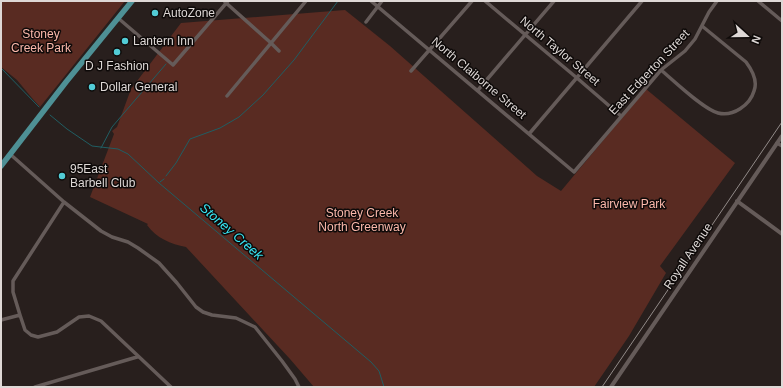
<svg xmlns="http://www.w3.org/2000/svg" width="783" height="388" font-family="Helvetica,sans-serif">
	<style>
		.green { fill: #592b22 }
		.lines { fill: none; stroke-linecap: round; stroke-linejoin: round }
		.stream { stroke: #205e63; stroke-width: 1 }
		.minor { stroke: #655b59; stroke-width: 3.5 }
		.tertiary { stroke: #655b59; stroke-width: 4 }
		.primary { stroke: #4e9095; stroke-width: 5.5 }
		.rail { stroke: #928b89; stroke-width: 1 }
		.poi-dot { fill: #52ccd6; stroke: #0e0a09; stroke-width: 1.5 }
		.labels { text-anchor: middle; stroke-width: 3; stroke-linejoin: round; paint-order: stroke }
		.poi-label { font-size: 12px; fill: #ded8d6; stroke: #0e0a09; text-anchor: start }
		.park-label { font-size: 12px; fill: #fbb8ab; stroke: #0e0a09 }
		.street-label { font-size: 12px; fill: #ded8d6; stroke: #0e0a09 }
		.water-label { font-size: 13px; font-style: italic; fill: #38e5f3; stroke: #0e0a09 }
	</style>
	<rect width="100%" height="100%" fill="#281f1d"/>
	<!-- green -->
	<path class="green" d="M1,1H125L40,107L32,98L17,80L1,67Z
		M345,10L390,46L537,176L561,191L646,89L735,163L660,266L666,273L629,336L594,387H314L290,359L186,247C171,244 156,238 147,225L148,224L90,197L114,134L112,131L117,127L131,89L181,23Z"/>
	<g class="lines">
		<!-- stream -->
		<path class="stream" d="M1,68L39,107
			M50,115L67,129L92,146L118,149L128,154L159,183L371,362L379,371L384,387
			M101,148L112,127L166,64
			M166,176L176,163L190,139L220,128L239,117L263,95L294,60L338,1
			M160,182L164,179"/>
		<!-- minor -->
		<path class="minor" d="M371,1L574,172L661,70L685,51L695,39L709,12L717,1
			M485,1L577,78L621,116
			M758,1L782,21
			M225,2L271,43L279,51
			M118,18L173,65L228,1
			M366,22L382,1
			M661,70C674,81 703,109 718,113C733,117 750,105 754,91C758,81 752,70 746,62L702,26
			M411,71L472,1
			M478,90L554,1
			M227,96L306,1
			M529,134L642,1
			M777,143L782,146
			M10,154L64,202L101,231L112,237L128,242L138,248L159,263L177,283L196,307L203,312L212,315L236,318L255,327L282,361L295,379L299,387
			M20,315L25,330L31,335L38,337L57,332L79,317L89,316L101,321L171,387
			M1,320L20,315L13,292V281L64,202
			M35,387L137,357"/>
		<!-- tertiary -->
		<path class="tertiary" d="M737,201L782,234
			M611,387L782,136"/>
		<!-- primary -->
		<path class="primary" d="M1,166L66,82L132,1"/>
		<!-- rail -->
		<path class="rail" d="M602,387L782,122"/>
	</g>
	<!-- markers -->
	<g class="poi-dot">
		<circle cx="155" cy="13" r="4"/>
		<circle cx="125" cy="41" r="4"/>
		<circle cx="117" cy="52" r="4"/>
		<circle cx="92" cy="87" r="4"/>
		<circle cx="62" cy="176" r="4"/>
	</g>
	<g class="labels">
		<!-- poi labels -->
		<g class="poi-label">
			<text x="163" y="17">AutoZone</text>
			<text x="133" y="45">Lantern Inn</text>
			<text x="117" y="70" text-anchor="middle">D J Fashion</text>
			<text x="100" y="91">Dollar General</text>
			<text x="70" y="173">95East<tspan x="70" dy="14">Barbell Club</tspan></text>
		</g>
		<!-- park labels -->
		<g class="park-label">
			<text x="41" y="38">Stoney<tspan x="41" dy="14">Creek Park</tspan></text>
			<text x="629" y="208">Fairview Park</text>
			<text x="362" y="217">Stoney Creek<tspan x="362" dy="14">North Greenway</tspan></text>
		</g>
		<!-- street labels -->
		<g class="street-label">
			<text transform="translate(560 51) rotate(40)" y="4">North Taylor Street</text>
			<text transform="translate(649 72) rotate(-47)" y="4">East Edgerton Street</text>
			<text transform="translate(479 78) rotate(40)" y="4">North Claiborne Street</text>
			<text transform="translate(688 256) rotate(-56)" y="4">Royall Avenue</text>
		</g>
		<!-- water labels -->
		<g class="water-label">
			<text transform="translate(232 231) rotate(41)" y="5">Stoney Creek</text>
		</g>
	</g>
	<!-- border -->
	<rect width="783" height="388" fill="none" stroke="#ded8d6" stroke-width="4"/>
	<!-- north arrow -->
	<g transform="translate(747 36) rotate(111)" stroke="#0e0a09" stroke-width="3" paint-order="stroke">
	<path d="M0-3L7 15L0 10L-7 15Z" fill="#ded8d6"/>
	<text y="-6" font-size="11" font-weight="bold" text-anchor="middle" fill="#ded8d6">N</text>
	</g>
</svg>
